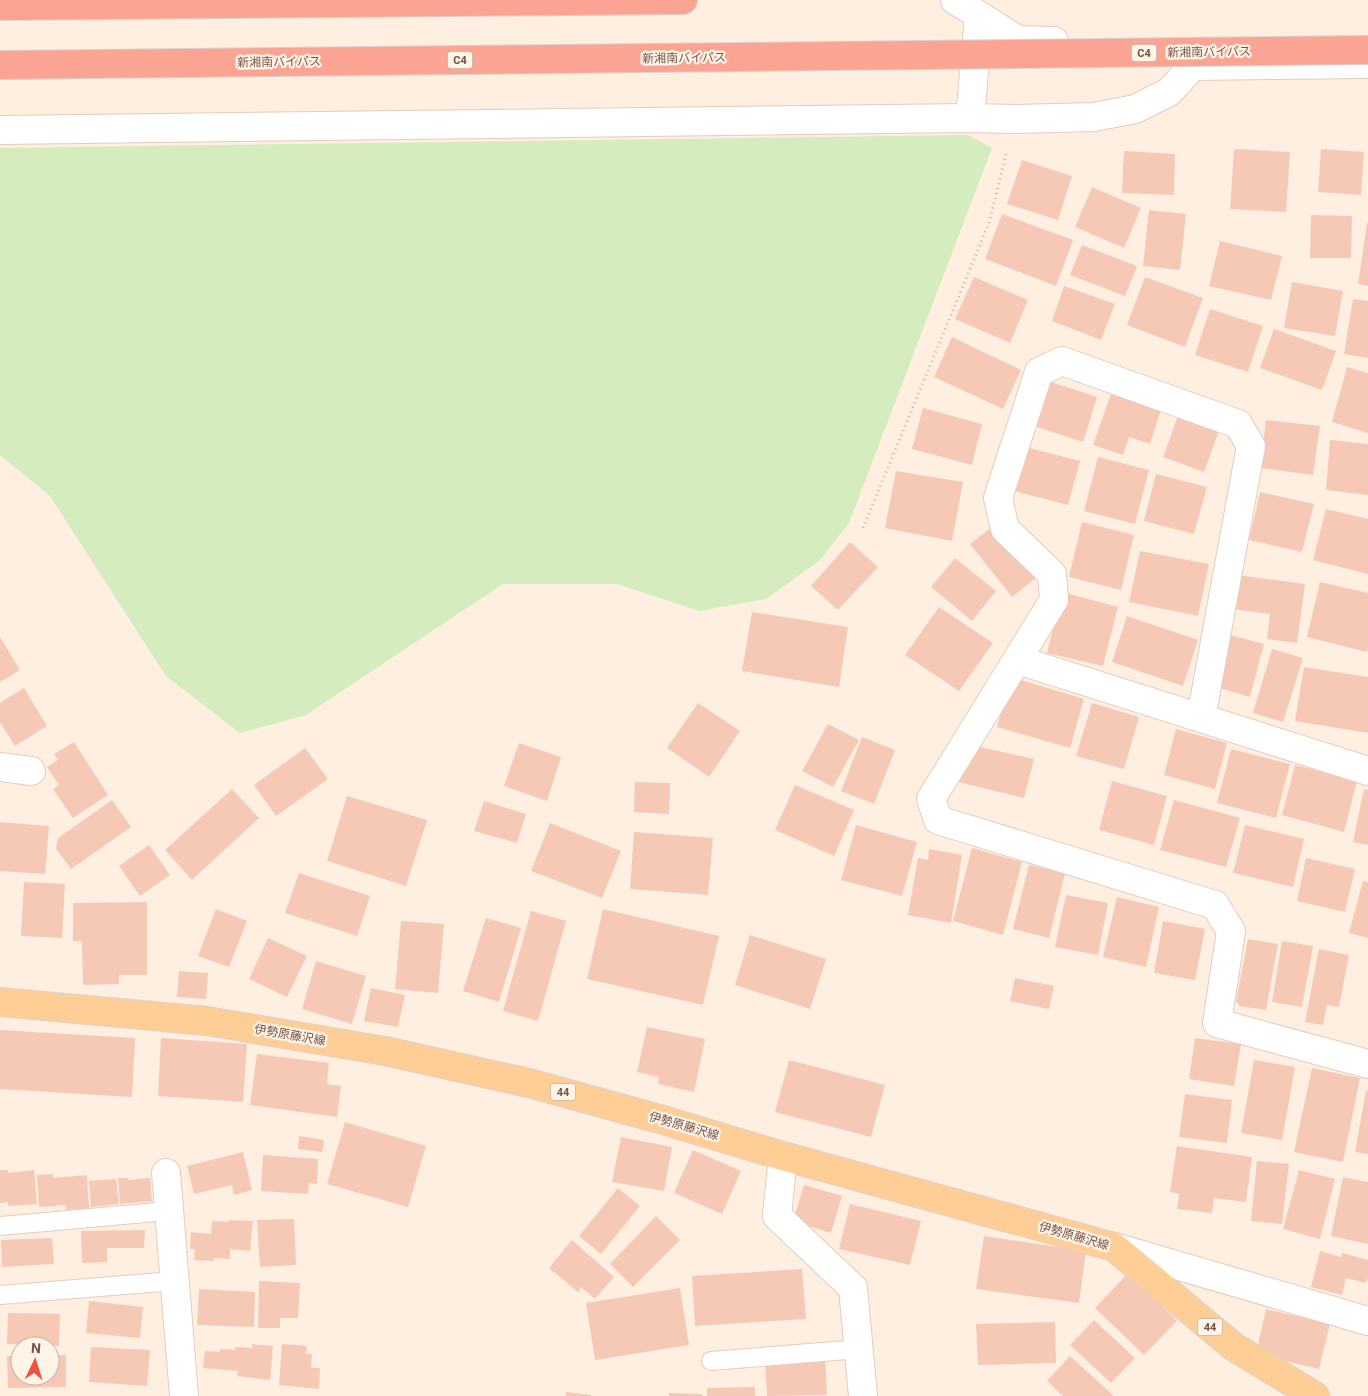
<svg xmlns="http://www.w3.org/2000/svg" width="1368" height="1396" font-family="Roboto,'Noto Sans JP',sans-serif">
	<style>
		.green { fill: #d5ecbe }
		.building { fill: #f5c9b6 }
		.lines { fill: none; stroke-linecap: round; stroke-linejoin: round }
		.service-casing { stroke: #e4ccbf; stroke-width: 20 }
		.minor-casing { stroke: #e4ccbf; stroke-width: 30 }
		.tertiary-casing { stroke: #e4ccbf; stroke-width: 30 }
		.primary-casing { stroke: #dbd2cf; stroke-width: 30 }
		.motorway-casing { stroke: #dbd2cf; stroke-width: 30 }
		.path { stroke: #daac99; stroke-width: 3; stroke-dasharray: 1 4; stroke-linecap: butt }
		.service { stroke: #fff; stroke-width: 18 }
		.minor { stroke: #fff; stroke-width: 28 }
		.tertiary { stroke: #fff; stroke-width: 28 }
		.primary { stroke: #ffcd96; stroke-width: 28 }
		.motorway { stroke: #fca493; stroke-width: 28 }
		.motorway-bridge-casing { stroke: #dbd2cf; stroke-width: 30; stroke-linecap: butt }
		.motorway-bridge { stroke: #fca493; stroke-width: 28 }
		.labels { text-anchor: middle; stroke-width: 4.5; stroke-linejoin: round; paint-order: stroke }
		.shield { fill: #fff4e8; stroke: #9f8377; stroke-width: 1 }
		.shield-label { font-size: 11px; font-weight: bold; fill: #765246 }
		.street-label { font-size: 12px; fill: #765246; stroke: #fff4e8 }
	</style>
	<rect width="100%" height="100%" fill="#feefe0"/>
	<!-- green -->
	<path class="green" d="M968,135L992,148L849,523L820,560L766,599L699,611L617,584H503L306,715L240,733L166,676L50,496L0,455V148Z"/>
	<!-- building -->
	<path class="building" d="M1234,149L1290,152L1286,212L1230,209Z
		M1321,149L1364,152L1361,195L1318,192Z
		M1124,151L1175,154L1174,195L1122,193Z
		M1022,160L1072,176L1058,220L1007,204Z
		M1092,187L1141,208L1124,248L1075,227Z
		M1149,210L1186,214L1180,270L1143,266Z
		M1002,214L1073,240L1056,286L985,259Z
		M1311,215L1352,216L1351,258H1310Z
		M1367,223H1368V286L1358,284Z
		M1220,241L1282,256L1271,300L1209,286Z
		M1082,245L1137,266L1125,296L1070,275Z
		M974,277L1028,300L1010,343L955,319Z
		M1145,277L1203,298L1185,347L1127,325Z
		M1292,282L1343,291L1335,336L1284,328Z
		M1064,286L1115,304L1101,340L1052,321Z
		M1353,299L1368,301V358L1344,354Z
		M1210,309L1263,326L1248,372L1195,355Z
		M1274,329L1336,351L1322,390L1260,368Z
		M952,337L1021,370L1003,409L934,377Z
		M1347,367L1368,373V433L1332,422Z
		M1048,381L1097,397L1083,442L1034,426Z
		M1111,394L1161,410L1150,444L1129,437L1123,455L1093,445Z
		M923,408L982,424L972,465L912,449Z
		M1178,416L1219,431L1204,472L1163,457Z
		M1266,420L1320,426L1313,475L1260,468Z
		M1330,440L1368,444V495L1326,490Z
		M1022,446L1080,461L1068,505L1010,490Z
		M1098,457L1149,470L1135,524L1084,511Z
		M896,471L963,482L952,541L885,528Z
		M1156,474L1207,487L1194,534L1144,521Z
		M1260,492L1314,504L1302,552L1249,540Z
		M1326,509L1368,519V574L1313,560Z
		M1082,522L1134,535L1121,590L1069,577Z
		M993,526L1035,579L1012,597L970,544Z
		M850,542L878,567L838,610L811,586Z
		M1140,551L1209,564L1198,616L1129,602Z
		M955,558L996,591L972,621L931,587Z
		M1237,575L1305,584L1297,643L1267,639L1270,614L1232,609Z
		M1320,582L1368,593V646L1367,652L1307,637Z
		M1062,592L1118,607L1103,666L1047,653Z
		M939,607L993,643L959,691L905,655Z
		M752,612L848,627L839,687L742,671Z
		M1127,616L1198,640L1183,686L1112,662Z
		M1230,635L1264,644L1250,697L1216,687Z
		M0,637L20,670L0,682Z
		M1272,649L1303,658L1283,722L1253,713Z
		M1304,667L1368,677V733L1295,721Z
		M1011,677L1084,699L1070,748L997,727Z
		M24,688L47,726L15,746L0,722V703Z
		M698,703L740,731L709,777L667,748Z
		M1092,703L1139,717L1124,769L1076,756Z
		M828,724L859,740L833,787L802,771Z
		M1176,729L1227,743L1215,789L1164,775Z
		M862,737L895,750L874,804L841,791Z
		M74,742L108,795L73,818L53,789L59,785L47,767L58,760L54,754Z
		M519,743L561,757L547,801L504,786Z
		M967,744L1034,759L1024,798L958,782Z
		M305,748L328,779L276,816L254,785Z
		M1231,749L1290,764L1276,818L1217,803Z
		M1295,765L1357,781L1344,832L1282,815Z
		M1112,781L1167,796L1154,845L1099,830Z
		M635,782L670,783L669,814L634,812Z
		M795,785L854,810L834,856L775,830Z
		M232,789L259,818L192,880L165,850Z
		M1364,789L1368,790V845L1353,842Z
		M347,796L427,820L406,886L327,861Z
		M112,800L131,827L71,869L56,849L58,838Z
		M1174,800L1240,818L1226,867L1160,850Z
		M484,801L526,814L517,843L474,831Z
		M0,822L49,826L45,874L0,871Z
		M550,823L621,851L602,898L531,871Z
		M856,825L917,842L902,896L841,880Z
		M1245,825L1304,839L1293,887L1233,873Z
		M634,832L713,838L708,895L630,889Z
		M149,845L170,875L140,896L119,866Z
		M972,848L1022,862L1003,935L953,921Z
		M929,849L962,855L951,923L908,915L918,858L928,860Z
		M1306,858L1355,869L1345,912L1297,901Z
		M1029,865L1065,874L1049,938L1013,929Z
		M299,873L370,896L357,936L285,913Z
		M1363,881L1368,882V938L1349,933Z
		M24,882L65,884L62,938L21,936Z
		M1066,895L1108,903L1098,955L1055,947Z
		M1117,897L1159,907L1146,967L1103,957Z
		M147,902V975H119V984L83,985L82,941H73V903Z
		M216,909L247,921L229,967L198,956Z
		M603,909L719,936L703,1005L587,979Z
		M531,911L566,921L538,1021L503,1011Z
		M486,918L521,928L499,1002L463,991Z
		M401,921L444,924L438,993L395,989Z
		M1163,921L1205,929L1195,980L1154,973Z
		M750,935L826,959L810,1009L735,985Z
		M268,938L307,956L287,997L249,979Z
		M1248,939L1278,944L1266,1010L1240,1006L1236,1001Z
		M1282,941L1313,946L1302,1007L1272,1002Z
		M1319,949L1349,955L1339,1007L1327,1005L1323,1025L1305,1022Z
		M316,961L366,976L352,1024L302,1009Z
		M179,971L208,973L206,999L177,997Z
		M1015,978L1054,986L1049,1009L1010,1001Z
		M371,988L405,995L398,1027L364,1021Z
		M647,1027L705,1039L694,1092L658,1084L659,1077L637,1072Z
		M0,1030L135,1038L132,1097L0,1089Z
		M161,1038L247,1044L243,1102L158,1096Z
		M1195,1038L1241,1044L1234,1086L1189,1079Z
		M257,1054L329,1063L327,1084L341,1086L337,1117L250,1105Z
		M789,1060L885,1085L871,1137L775,1112Z
		M1254,1060L1295,1067L1282,1140L1241,1133Z
		M1312,1068L1360,1078L1343,1162L1294,1152Z
		M1366,1090L1368,1091V1154L1355,1152Z
		M1185,1094L1232,1100L1227,1143L1179,1137Z
		M345,1122L426,1146L408,1207L327,1184Z
		M299,1136L324,1140L322,1152L298,1149Z
		M621,1137L672,1147L664,1191L612,1182Z
		M1177,1146L1252,1157L1246,1202L1214,1198L1212,1213L1177,1209L1179,1194L1170,1192Z
		M693,1150L741,1171L722,1214L674,1193Z
		M243,1152L252,1190L234,1195L232,1185L194,1194L187,1166Z
		M263,1155L318,1159L317,1184L309,1183L308,1194L261,1191Z
		M1257,1161L1289,1164L1282,1224L1251,1221Z
		M0,1170H8V1173L34,1170L37,1204L8,1206V1202L0,1203Z
		M1299,1170L1335,1179L1320,1239L1283,1229Z
		M53,1174V1178L87,1175L89,1208L66,1210V1205L39,1207L37,1175Z
		M1343,1177L1368,1182V1244L1331,1236Z
		M118,1178H128V1180L150,1178L152,1201L120,1204Z
		M116,1179L119,1204L91,1207L89,1181Z
		M804,1185L842,1196L831,1233L793,1221Z
		M618,1188L640,1206L601,1254L579,1236Z
		M850,1204L921,1221L910,1265L839,1249Z
		M656,1216L680,1240L633,1287L610,1264Z
		M294,1219L296,1265L260,1267L257,1220Z
		M229,1220L253,1221L250,1251L230,1249V1259L214,1258V1261L194,1260L195,1249H190L191,1232L211,1234L212,1221L229,1222Z
		M145,1230L144,1248H107V1262L82,1263L81,1231Z
		M984,1236L1086,1251L1079,1303L976,1289Z
		M52,1238L54,1264L2,1267L1,1240Z
		M572,1240L614,1277L595,1299L581,1287L578,1292L549,1268Z
		M1320,1251L1341,1257L1342,1253L1368,1260V1277L1366,1283L1346,1278L1342,1295L1311,1287Z
		M802,1269L806,1319L695,1326L692,1276Z
		M1128,1273L1177,1321L1144,1355L1095,1308Z
		M259,1281L300,1283L298,1318H280V1328H258Z
		M680,1288L689,1345L595,1360L586,1303Z
		M199,1289L255,1292L254,1327L197,1325Z
		M89,1301L143,1307L140,1338L86,1333Z
		M1266,1309L1330,1324L1319,1369L1256,1354Z
		M8,1313L60,1314L59,1346L7,1344Z
		M1094,1320L1135,1358L1111,1383L1070,1345Z
		M1055,1322L1056,1363L978,1365L976,1324Z
		M252,1344L273,1346L270,1380L237,1376L238,1371L203,1368L205,1351L220,1352V1349L235,1350V1347L252,1348Z
		M282,1344L307,1346L306,1354H312L311,1368H320L319,1389L279,1385Z
		M91,1347L150,1350L147,1386L89,1382Z
		M50,1355H66V1387L8,1388L7,1356H20V1376H50Z
		M825,1356L827,1395L767,1396L765,1360Z
		M1070,1356L1113,1395L1112,1396H1063L1047,1381Z
		M755,1387V1396H707V1388Z
		M566,1392L591,1395V1396H566Z
		M669,1393L702,1394V1396H669Z"/>
	<g class="lines">
		<defs>
			<path id="service" d="M0,1226L168,1211
				M0,1295L174,1281
				M711,1361L859,1349"/>
			<path id="minor" d="M1018,660L1368,771
				M1201,718L1251,446L1238,424L1062,361L1039,372L998,498L1005,529L1052,574L1054,600L931,799L938,820L1215,905L1231,931L1217,1023L1368,1064
				M0,767L31,771
				M783,1156L777,1216L853,1288L863,1396
				M166,1173L184,1396
				M1114,1247L1368,1321"/>
			<path id="tertiary" d="M955,0L1018,40L1054,41
				M970,118L979,16
				M0,130L970,118L1014,119L1094,117L1135,109L1169,92L1193,66L1368,64"/>
			<path id="primary" d="M0,1002L207,1021L385,1051L529,1083L663,1120L783,1156L1114,1247L1234,1347L1315,1396"/>
			<path id="motorway" d="M0,6L683,0
				M0,65L921,55"/>
		</defs>
		<!-- service casing -->
		<use href="#service" class="service-casing"/>
		<!-- minor casing -->
		<use href="#minor" class="minor-casing"/>
		<!-- tertiary casing -->
		<use href="#tertiary" class="tertiary-casing"/>
		<!-- primary casing -->
		<use href="#primary" class="primary-casing"/>
		<!-- motorway casing -->
		<use href="#motorway" class="motorway-casing"/>
		<!-- path -->
		<path class="path" d="M863,528L989,223L1006,154"/>
		<!-- service -->
		<use href="#service" class="service"/>
		<!-- minor -->
		<use href="#minor" class="minor"/>
		<!-- tertiary -->
		<use href="#tertiary" class="tertiary"/>
		<!-- primary -->
		<use href="#primary" class="primary"/>
		<!-- motorway -->
		<use href="#motorway" class="motorway"/>
		<defs>
			<path id="motorway-bridge" d="M921,55L1368,50"/>
		</defs>
		<!-- motorway-bridge casing -->
		<use href="#motorway-bridge" class="motorway-bridge-casing"/>
		<!-- motorway-bridge -->
		<use href="#motorway-bridge" class="motorway-bridge"/>
	</g>
	<g class="labels">
		<!-- shield labels -->
		<g class="shield">
			<rect x="1131.5" y="44.5" width="25" height="17" rx="4"/>
			<rect x="447.5" y="51.5" width="25" height="17" rx="4"/>
			<rect x="550.5" y="1083.5" width="25" height="17" rx="4"/>
			<rect x="1197.5" y="1318.5" width="25" height="17" rx="4"/>
		</g>
		<g class="shield-label">
			<text x="1144" y="57">C4</text>
			<text x="460" y="64">C4</text>
			<text x="563" y="1096">44</text>
			<text x="1210" y="1331">44</text>
		</g>
		<!-- street labels -->
		<g class="street-label">
			<text transform="translate(1209 52) rotate(-1)" y="4">新湘南バイパス</text>
			<text transform="translate(684 58) rotate(-1)" y="4">新湘南バイパス</text>
			<text transform="translate(279 62) rotate(-1)" y="4">新湘南バイパス</text>
			<text transform="translate(290 1035) rotate(10)" y="4">伊勢原藤沢線</text>
			<text transform="translate(684 1126) rotate(16)" y="4">伊勢原藤沢線</text>
			<text transform="translate(1074 1236) rotate(16)" y="4">伊勢原藤沢線</text>
		</g>
	</g>
	<!-- north arrow -->
	<g transform="translate(35 1361) rotate(4)"><circle r="24" fill="#fff4e8" stroke="#c8b3a7"/>
	<path d="M0-4L9 19L0 12L-9 19Z" fill="#f0533d"/>
	<text y="-8" font-size="14" font-weight="bold" text-anchor="middle" fill="#765246">N</text>
	</g>
</svg>
